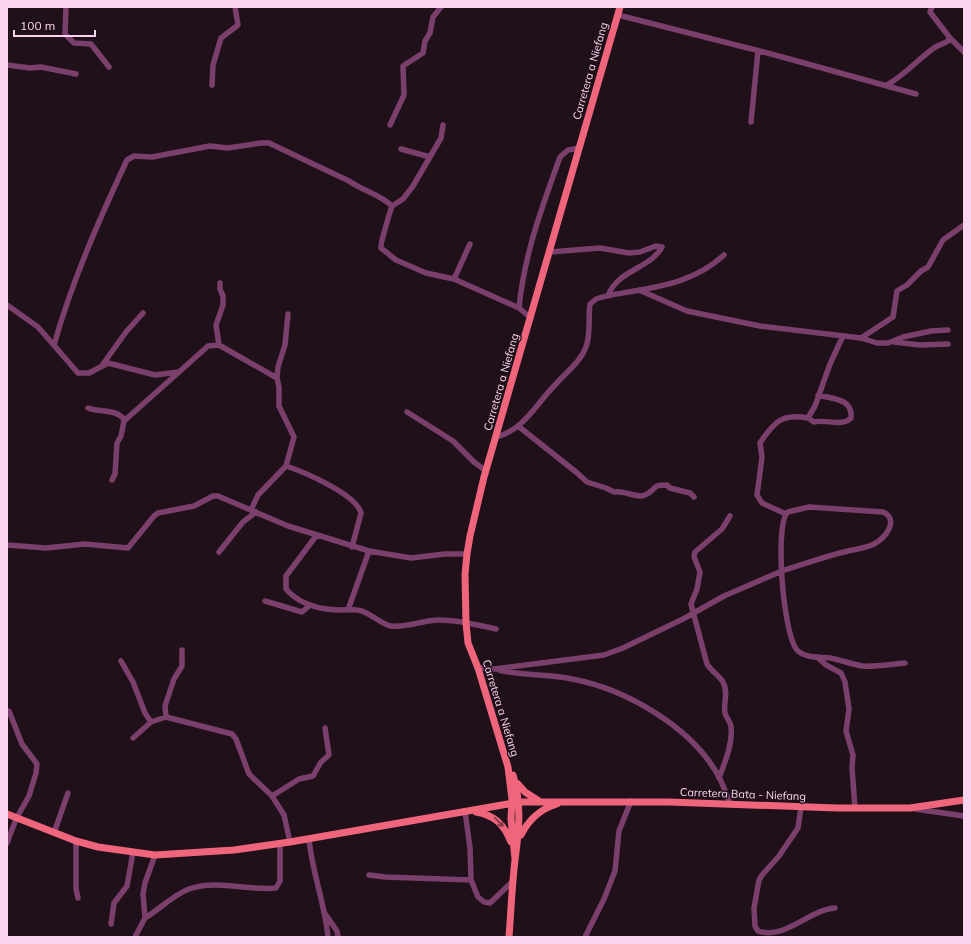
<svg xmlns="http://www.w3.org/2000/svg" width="971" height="944" font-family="Mulish,sans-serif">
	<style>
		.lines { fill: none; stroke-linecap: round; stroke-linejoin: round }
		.minor { stroke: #7a406b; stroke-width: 5.5 }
		.major { stroke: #ef667c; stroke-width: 7 }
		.oneway { stroke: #7d3746 }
		.labels { text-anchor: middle; stroke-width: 3; stroke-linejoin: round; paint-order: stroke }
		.street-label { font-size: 11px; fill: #fad4ee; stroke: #20101a }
	</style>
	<rect width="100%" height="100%" fill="#20101a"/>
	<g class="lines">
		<!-- minor -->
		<path class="minor" d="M66,7L65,34L74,43L91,44L109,67
			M932,7L930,12L950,38L964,52
			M618,15L775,55L916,94
			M7,65L30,68L41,67L76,74
			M212,85L213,65L221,38L238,25L235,7
			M887,85C905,75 917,60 934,48C939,44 947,44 950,38
			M751,122L758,51
			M390,125L404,95L403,66L423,53L425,41L430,33L433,17L441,7
			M443,125L441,138L413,186L403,199L392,206C390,212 380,244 381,248L396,260L426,273L454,279L519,308L531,318
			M401,149L430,157
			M550,252L600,248L629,253L640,252L656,246L662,247C650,269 617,270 608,296
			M454,279L470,244
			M639,290L687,311L760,326L861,338L877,343H888L903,337L931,331L948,330
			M7,305L38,327L78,373H89L108,363L155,375L179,372L208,346L219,345L277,378L279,387V406L294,437L286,466L258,495L251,510
			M519,308C524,255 542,207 560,157L568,150L580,148
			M861,338L893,317L897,291L907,285L921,271L928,267L943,240L964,225
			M894,342L920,345L948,344
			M54,345C72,281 99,220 127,160L134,156L152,157L210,146L228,148L261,143H269L349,181C363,191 379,194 392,206
			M219,345L216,325L223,305V296L220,289V283
			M103,364L126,332L143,313
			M277,378L278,367L285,345L288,314
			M88,408C101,413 115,408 125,420
			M407,412L453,441L474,462L486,471
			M808,418L814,422C826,419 843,427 851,418C853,398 832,399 818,395
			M518,426L576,472L587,482L606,488L614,492C622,490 632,496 641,496C650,495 651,490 657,486C660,485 664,485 667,485L670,488L690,493L694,497
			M496,437C524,430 536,404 555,385C566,372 580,363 586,347C591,333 588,318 590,304L596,299C607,295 618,294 629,292C665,286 697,280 724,255
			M286,466C304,472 356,494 361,513L352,547
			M112,480L115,474L117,443L121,436L124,421L179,372
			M786,514L762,503L757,495L762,457L760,443C774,422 782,413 808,418L815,406L830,364L843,336
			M316,536L286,576V589C298,603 318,609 337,610C346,610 356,608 364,612C374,616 381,624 391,626C407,628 423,620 439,620C459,620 478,625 496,629
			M7,545L46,548L85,544L128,548L154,516L158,513L194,506L213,496H218L288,526L369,551L411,558L445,554H467
			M219,552L243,522L256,512
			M265,601L302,612L310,605
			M348,610L369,551
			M817,657L826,665L841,673L845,682L849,709L846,731L853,755L852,768L855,808
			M121,661L133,682L145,713L151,722
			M478,668L495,669L604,655L623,648L683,619L724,596L775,574L781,571C802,565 823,557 844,552C854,549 864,549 874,544C885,538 900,520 883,512L809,507L788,512C774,522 783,638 798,651C806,658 819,657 830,658C841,660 851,664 862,666C876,667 891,664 905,663
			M499,670C523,676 548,674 572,679C626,689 694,728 720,779C724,787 727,796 730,804
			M166,717L165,706L174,679L182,666V650
			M133,738L151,722L166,717L232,734L236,739L249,774L272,796L284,815L290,842
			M719,778C725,762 733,743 731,727C731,722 726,718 725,713C723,702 729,693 723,682C719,675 712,672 707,664L691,604L697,589L700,572L694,557L695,552L722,529L730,516
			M272,796L299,779L313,776L321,762L329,755L325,728
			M801,807L798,828L779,856L762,875L759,880L754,908L755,926L758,931C786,940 808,910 835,908
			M915,809L964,816
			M465,811L470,848L471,880L478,897L484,902L490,903L513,881
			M54,833L68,793
			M309,839C312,872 325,904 328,937
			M76,841V889L78,898
			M7,843L16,819L29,796L36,773L37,764L22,744L9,711
			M369,875L385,877L471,880
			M326,915L337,931L338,937
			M145,918C160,909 173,895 189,889C217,879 247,891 276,888L280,881V843
			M111,924L114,903L127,886L133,852
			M135,937L145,918L143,894L145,883L155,855
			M585,937L604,899L615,871L619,831L631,801"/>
		<!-- major -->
		<path class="major" d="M518,784L525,792L539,801
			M476,812C494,815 504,824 511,842
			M7,814L76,841L98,847L155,855L234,850L290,842L519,802H669L837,808H910L964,800
			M521,835C529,819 540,809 557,804
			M515,859L511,819L512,799L508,767L478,668L468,643L466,623L465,574L467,554L470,536L484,477L620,7
			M509,937C511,911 512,885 515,860C519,830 522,804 513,775"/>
	</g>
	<!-- one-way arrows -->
	<defs><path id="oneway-shaft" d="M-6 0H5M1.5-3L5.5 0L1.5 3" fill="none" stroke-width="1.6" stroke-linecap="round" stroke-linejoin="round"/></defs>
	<use class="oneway" href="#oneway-shaft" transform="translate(499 822) rotate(46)"/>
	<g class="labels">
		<!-- street labels -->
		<g class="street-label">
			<text transform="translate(590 71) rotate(-74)" y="4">Carretera a Niefang</text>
			<text transform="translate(501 382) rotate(-74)" y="4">Carretera a Niefang</text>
			<text transform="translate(501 708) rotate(73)" y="4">Carretera a Niefang</text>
			<text transform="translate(743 794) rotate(2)" y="4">Carretera Bata - Niefang</text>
		</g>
	</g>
	<!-- border -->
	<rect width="971" height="944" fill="none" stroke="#fad4ee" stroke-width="16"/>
	<!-- scale -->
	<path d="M14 30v6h81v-6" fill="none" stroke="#fad4ee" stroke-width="2"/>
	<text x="20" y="30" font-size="12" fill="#fad4ee" stroke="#20101a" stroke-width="3" paint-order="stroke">100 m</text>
</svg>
